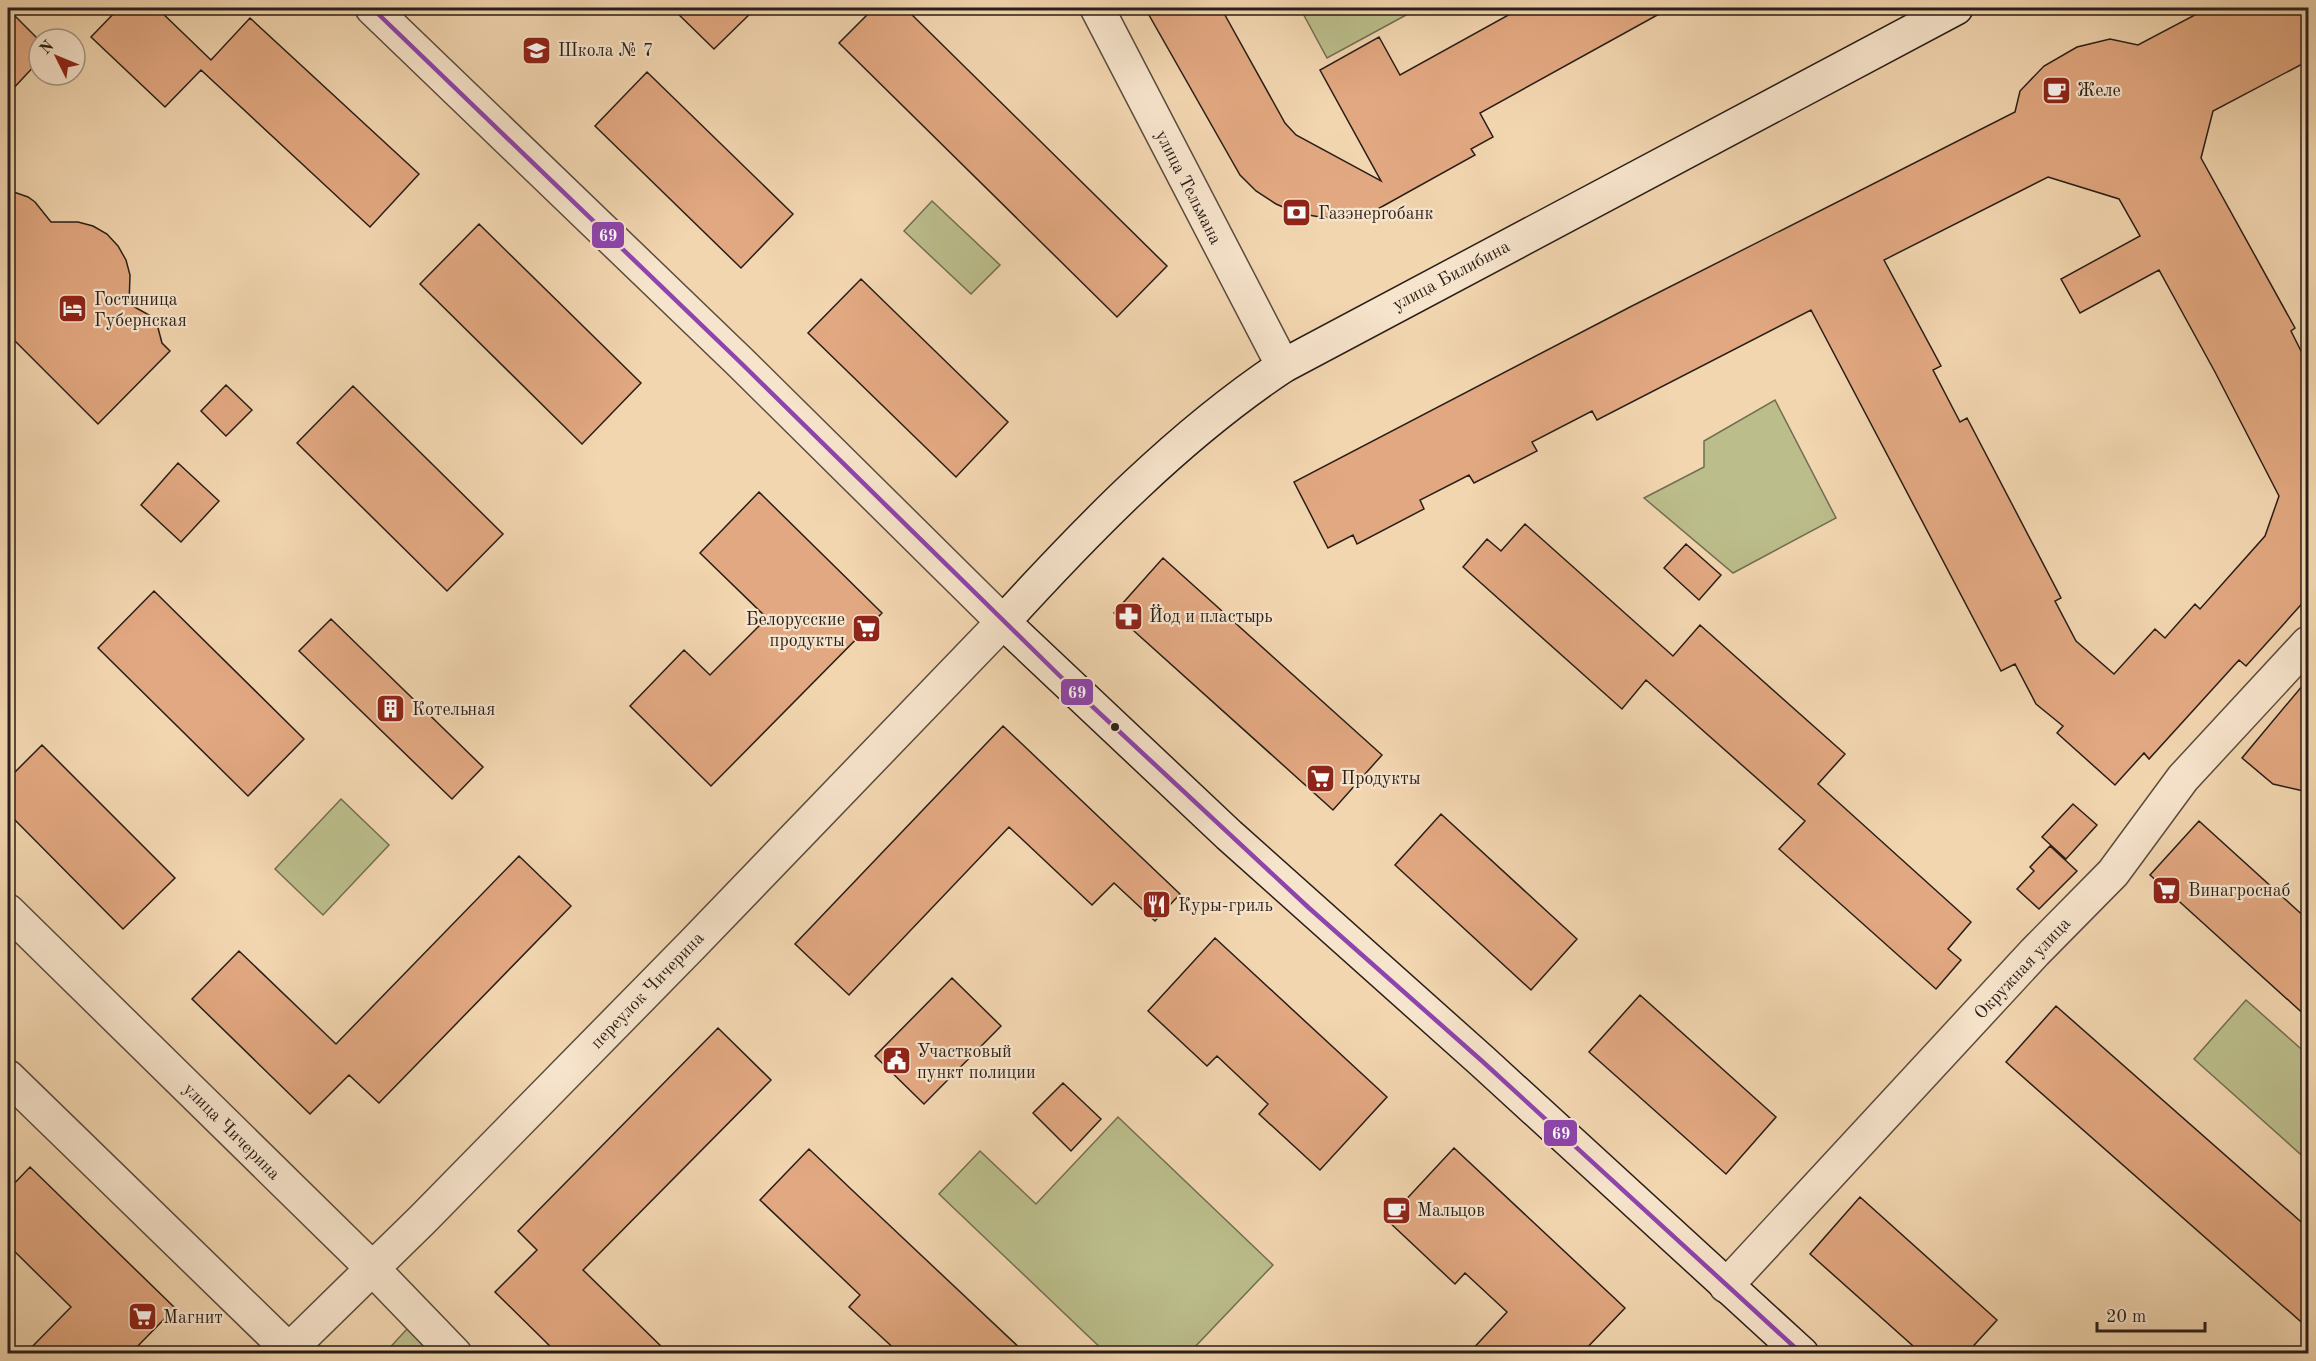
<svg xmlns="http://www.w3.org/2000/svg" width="2316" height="1361" font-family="'Old Standard TT',serif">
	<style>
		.green { fill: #bbbd8b; stroke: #726e52; stroke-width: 1.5 }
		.building { fill: #e2a881; stroke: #291e18; stroke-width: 1.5; fill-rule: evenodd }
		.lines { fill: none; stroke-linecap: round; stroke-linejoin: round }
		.minor-casing { stroke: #5b4c3e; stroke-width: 36 }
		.tertiary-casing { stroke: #5b4c3e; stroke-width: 36 }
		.secondary-casing { stroke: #291e18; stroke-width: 36 }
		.minor { stroke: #f7e4cc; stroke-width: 33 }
		.tertiary { stroke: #f7e4cc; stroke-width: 33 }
		.secondary { stroke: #f7e4cc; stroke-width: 33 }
		.bus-1-casing { stroke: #f7e4cc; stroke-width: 9 }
		.bus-1 { stroke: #8e44ad; stroke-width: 4.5 }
		.bus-dot { fill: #291e18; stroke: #f7e4cc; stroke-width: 2 }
		.labels { text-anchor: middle; stroke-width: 4.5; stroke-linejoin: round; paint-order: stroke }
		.poi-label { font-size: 18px; fill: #291e18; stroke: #f7e4cc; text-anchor: start }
		.street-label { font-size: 18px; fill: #291e18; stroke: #f7e4cc }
		.line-badge { stroke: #f7e4cc; stroke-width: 2 }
		.badge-label { font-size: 16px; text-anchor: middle; font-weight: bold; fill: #fff }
	</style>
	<rect width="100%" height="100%" fill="#f2d6b0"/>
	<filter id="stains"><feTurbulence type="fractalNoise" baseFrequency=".00333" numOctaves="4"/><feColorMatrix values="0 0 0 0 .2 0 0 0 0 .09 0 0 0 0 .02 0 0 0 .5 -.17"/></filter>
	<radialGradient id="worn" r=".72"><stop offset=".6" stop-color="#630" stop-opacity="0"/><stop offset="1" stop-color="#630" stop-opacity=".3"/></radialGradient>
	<!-- green -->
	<path class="green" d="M1300,8H1419L1327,58Z
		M932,201L1000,265L971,294L904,231Z
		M1775,400L1836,518L1733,573L1644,498L1704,467V441Z
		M341,799L389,845L323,915L275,869Z
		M2246,1000L2308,1055V1161L2194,1059Z
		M1118,1117L1273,1265L1191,1351L1193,1353H1106L939,1194L980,1151L1036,1204Z
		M418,1317L454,1354H384Z"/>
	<!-- building -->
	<path class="building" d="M119,8H157L211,60L250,18L419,174L370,227L201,70L165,107L91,37Z
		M672,8H756L714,49Z
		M874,8H905L1167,266L1117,317L839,43Z
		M1145,8H1221L1285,123L1296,135L1381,181L1320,70L1379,37L1400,75L1521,8H1670L1480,113L1493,137L1471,149L1475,155L1376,210L1344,218L1320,217L1297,213L1276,204L1256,191L1240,175Z
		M2208,8H2308V61L2213,111L2201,158L2295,328L2291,331L2308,365V597L2246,666L2239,660L2149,759L2144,753L2115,785L2057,733L2063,726L2036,704L2015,664L2001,671L1811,310L1597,420L1592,411L1532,442L1537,451L1474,483L1469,475L1420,500L1424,509L1357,544L1353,535L1328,548L1294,482L1630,307L2015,112L2020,91L2044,66L2077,47L2110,39L2138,45ZM2048,177L2119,199L2140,236L2061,279L2080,313L2159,270L2215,372L2279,496L2265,536L2200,609L2195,604L2165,638L2155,629L2114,674L2076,641L2055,601L2061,598L1967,418L1960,422L1933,370L1941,366L1884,260Z
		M8,9L39,40V61L8,94Z
		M647,72L793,214L741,268L595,126Z
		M8,190L28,197L35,202L51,222H78L93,226L107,234L118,246L126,260L130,275L129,304L151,316L157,324L162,343L170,351L98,424L8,334Z
		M479,224L641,383L582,444L420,284Z
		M861,279L1008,422L956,477L808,333Z
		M226,385L252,410L226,436L201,411Z
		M353,386L503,534L447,591L297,443Z
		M178,463L219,501L181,542L141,505Z
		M759,492L882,613L711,786L630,706L684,650L710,675L767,618L700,553Z
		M1525,524L1673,656L1700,625L1845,754L1818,784L1971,922L1948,949L1961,960L1936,989L1779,849L1805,821L1646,680L1622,709L1463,567L1487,539L1501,551Z
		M1686,544L1721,575L1699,600L1664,568Z
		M1163,558L1382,755L1333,810L1114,613Z
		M154,591L304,739L248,796L98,648Z
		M331,619L483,767L452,799L299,651Z
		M2308,679V792L2273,784L2242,758Z
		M1003,726L1180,894L1155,921L1114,883L1092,905L1009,827L849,995L795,944Z
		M42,745L175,878L123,929L8,813V779Z
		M2073,804L2097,825L2066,859L2042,837Z
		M1441,814L1577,939L1531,990L1395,865Z
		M2199,821L2308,920V1018L2150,875Z
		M2050,846L2077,871L2039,909L2017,889L2034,871L2030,867Z
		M519,856L571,906L379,1103L349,1075L310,1114L192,999L239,951L336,1044Z
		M1215,938L1387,1097L1320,1170L1259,1114L1268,1104L1217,1056L1207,1066L1148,1011Z
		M952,978L1001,1026L924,1104L875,1056Z
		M1640,995L1776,1117L1726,1174L1589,1052Z
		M2056,1006L2308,1228V1328L2006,1062Z
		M718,1028L771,1080L583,1270L668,1353H557L495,1292L537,1250L518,1231Z
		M1063,1083L1101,1119L1071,1151L1033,1113Z
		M1454,1148L1625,1308L1582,1353H1469L1507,1312L1465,1273L1455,1284L1387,1220Z
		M809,1149L852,1190L1025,1353H899L849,1307L860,1295L760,1200Z
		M30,1167L175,1308L131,1353H26L71,1307L8,1245V1190Z
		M1860,1197L1997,1320L1967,1353H1921L1810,1254Z"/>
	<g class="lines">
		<defs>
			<path id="minor" d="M1097,8L1283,366
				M1726,1286L2035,952L2113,873L2183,778L2308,643"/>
			<path id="tertiary" d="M8,911L372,1268L455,1354
				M8,1077L293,1354
				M289,1350L422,1220L691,946L1003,622L741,363L372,8"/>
			<path id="secondary" d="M1802,1354L1482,1061L1229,835L1003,622C1088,529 1178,436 1283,366L1956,8"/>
		</defs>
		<!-- minor casing -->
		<use href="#minor" class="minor-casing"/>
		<!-- tertiary casing -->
		<use href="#tertiary" class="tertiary-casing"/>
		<!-- secondary casing -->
		<use href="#secondary" class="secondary-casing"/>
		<!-- minor -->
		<use href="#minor" class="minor"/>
		<!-- tertiary -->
		<use href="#tertiary" class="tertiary"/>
		<!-- secondary -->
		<use href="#secondary" class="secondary"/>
		<defs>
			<path id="bus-1" d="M372,8L741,363L1065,681L1309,908L1482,1061L1802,1354"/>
		</defs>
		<!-- bus-1 casing -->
		<use href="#bus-1" class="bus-1-casing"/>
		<!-- bus-1 -->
		<use href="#bus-1" class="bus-1"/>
	</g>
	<!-- icons -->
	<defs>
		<symbol id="school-square" viewBox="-11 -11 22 22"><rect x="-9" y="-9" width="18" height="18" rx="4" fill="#8f2418" stroke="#f7e4cc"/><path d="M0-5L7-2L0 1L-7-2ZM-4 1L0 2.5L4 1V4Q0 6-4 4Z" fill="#fff"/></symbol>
		<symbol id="cafe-square" viewBox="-11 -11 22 22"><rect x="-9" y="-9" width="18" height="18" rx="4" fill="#8f2418" stroke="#f7e4cc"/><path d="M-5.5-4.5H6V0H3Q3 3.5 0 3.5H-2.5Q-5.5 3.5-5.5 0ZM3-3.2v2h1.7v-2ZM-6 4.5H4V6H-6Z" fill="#fff"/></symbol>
		<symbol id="bank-square" viewBox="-11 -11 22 22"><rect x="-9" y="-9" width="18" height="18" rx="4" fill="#8f2418" stroke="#f7e4cc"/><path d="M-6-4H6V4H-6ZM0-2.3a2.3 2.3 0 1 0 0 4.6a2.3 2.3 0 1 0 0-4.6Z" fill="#fff"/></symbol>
		<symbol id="hotel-square" viewBox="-11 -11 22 22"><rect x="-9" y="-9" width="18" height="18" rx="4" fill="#8f2418" stroke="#f7e4cc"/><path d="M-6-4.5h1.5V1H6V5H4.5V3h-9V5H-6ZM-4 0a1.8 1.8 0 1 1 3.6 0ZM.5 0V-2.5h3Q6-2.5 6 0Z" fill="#fff"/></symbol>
		<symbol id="pharmacy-square" viewBox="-11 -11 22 22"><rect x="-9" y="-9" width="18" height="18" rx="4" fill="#8f2418" stroke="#f7e4cc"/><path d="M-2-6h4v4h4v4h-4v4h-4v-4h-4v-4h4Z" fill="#fff"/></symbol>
		<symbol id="supermarket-square" viewBox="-11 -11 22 22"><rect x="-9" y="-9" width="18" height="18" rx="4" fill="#8f2418" stroke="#f7e4cc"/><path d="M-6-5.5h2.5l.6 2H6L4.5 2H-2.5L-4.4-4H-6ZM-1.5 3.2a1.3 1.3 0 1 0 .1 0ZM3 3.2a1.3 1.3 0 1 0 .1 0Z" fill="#fff"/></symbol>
		<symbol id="building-square" viewBox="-11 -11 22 22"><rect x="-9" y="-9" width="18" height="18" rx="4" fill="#8f2418" stroke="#f7e4cc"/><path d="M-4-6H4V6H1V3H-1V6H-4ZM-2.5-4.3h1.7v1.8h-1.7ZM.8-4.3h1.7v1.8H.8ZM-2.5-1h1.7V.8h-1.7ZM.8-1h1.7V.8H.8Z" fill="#fff"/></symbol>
		<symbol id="restaurant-square" viewBox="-11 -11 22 22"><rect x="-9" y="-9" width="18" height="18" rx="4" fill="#8f2418" stroke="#f7e4cc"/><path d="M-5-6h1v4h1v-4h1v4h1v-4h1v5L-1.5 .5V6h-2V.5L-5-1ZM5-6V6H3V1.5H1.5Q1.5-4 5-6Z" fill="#fff"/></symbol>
		<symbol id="civic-square" viewBox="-11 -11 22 22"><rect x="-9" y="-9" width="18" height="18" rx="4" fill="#8f2418" stroke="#f7e4cc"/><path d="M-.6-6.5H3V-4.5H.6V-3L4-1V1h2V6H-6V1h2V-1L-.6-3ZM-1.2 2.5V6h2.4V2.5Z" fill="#fff"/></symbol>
	</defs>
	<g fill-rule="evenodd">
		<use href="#school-square" x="520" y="34" width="33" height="33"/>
		<use href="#cafe-square" x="2040" y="74" width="33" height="33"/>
		<use href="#bank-square" x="1280" y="196" width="33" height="33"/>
		<use href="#hotel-square" x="56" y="292" width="33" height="33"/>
		<use href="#pharmacy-square" x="1112" y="600" width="33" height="33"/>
		<use href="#supermarket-square" x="850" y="612" width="33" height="33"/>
		<use href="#building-square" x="374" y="692" width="33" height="33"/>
		<use href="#supermarket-square" x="1304" y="762" width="33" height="33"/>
		<use href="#supermarket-square" x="2150" y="874" width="33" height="33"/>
		<use href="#restaurant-square" x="1140" y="888" width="33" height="33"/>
		<use href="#civic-square" x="880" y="1044" width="33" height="33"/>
		<use href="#cafe-square" x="1380" y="1194" width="33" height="33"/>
		<use href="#supermarket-square" x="126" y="1300" width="33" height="33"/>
	</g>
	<!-- markers -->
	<circle class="bus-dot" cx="1115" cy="727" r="5"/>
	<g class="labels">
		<!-- poi labels -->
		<g class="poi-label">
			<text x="558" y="56">Школа № 7</text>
			<text x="2077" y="96">Желе</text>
			<text x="1318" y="219">Газэнергобанк</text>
			<text x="94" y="305">Гостиница<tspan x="94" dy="21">Губернская</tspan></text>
			<text x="1149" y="622">Йод и пластырь</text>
			<text x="845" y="625" text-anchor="end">Белорусские<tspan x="845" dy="21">продукты</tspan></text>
			<text x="412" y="715">Котельная</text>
			<text x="1341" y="784">Продукты</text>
			<text x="2188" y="896">Винагроснаб</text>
			<text x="1178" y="911">Куры-гриль</text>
			<text x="917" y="1057">Участковый<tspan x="917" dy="21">пункт полиции</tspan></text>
			<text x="1417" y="1216">Мальцов</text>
			<text x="163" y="1323">Магнит</text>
		</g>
		<!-- street labels -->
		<g class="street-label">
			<text transform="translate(1189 187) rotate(63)" y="6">улица Тельмана</text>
			<text transform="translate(1451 275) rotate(-28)" y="6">улица Билибина</text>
			<text transform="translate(2022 968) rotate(-47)" y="6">Окружная улица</text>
			<text transform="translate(647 990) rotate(-46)" y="6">переулок Чичерина</text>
			<text transform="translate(232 1131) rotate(45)" y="6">улица Чичерина</text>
		</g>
	</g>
	<g class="line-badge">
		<rect x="591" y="221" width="34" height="28" rx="6" fill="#8e44ad"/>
		<rect x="1060" y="678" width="34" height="28" rx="6" fill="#8e44ad"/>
		<rect x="1543" y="1119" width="35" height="28" rx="6" fill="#8e44ad"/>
	</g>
	<g class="badge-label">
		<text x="608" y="241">69</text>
		<text x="1077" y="698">69</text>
		<text x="1561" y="1139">69</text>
	</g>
	<!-- margin -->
	<rect width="2316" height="1361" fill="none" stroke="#f2d6b0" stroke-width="30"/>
	<rect x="9" y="9" width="2298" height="1343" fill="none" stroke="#291e18" stroke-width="3"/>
	<rect x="15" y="15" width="2286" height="1331" fill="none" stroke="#291e18" stroke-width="1.5"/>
	<!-- north arrow -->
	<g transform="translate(57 57) rotate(313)"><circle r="28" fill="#f7e4cc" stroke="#a59584" stroke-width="1.5"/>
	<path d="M0-4.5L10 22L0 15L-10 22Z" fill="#8f2418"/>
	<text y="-9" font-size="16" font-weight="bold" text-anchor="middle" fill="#291e18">N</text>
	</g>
	<!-- scale -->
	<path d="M2097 1322v9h108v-9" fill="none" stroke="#291e18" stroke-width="3"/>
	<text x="2106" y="1322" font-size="18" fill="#291e18" stroke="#f7e4cc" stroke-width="4.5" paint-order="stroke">20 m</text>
	<rect width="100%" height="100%" filter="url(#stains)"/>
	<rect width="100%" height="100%" fill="url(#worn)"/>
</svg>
